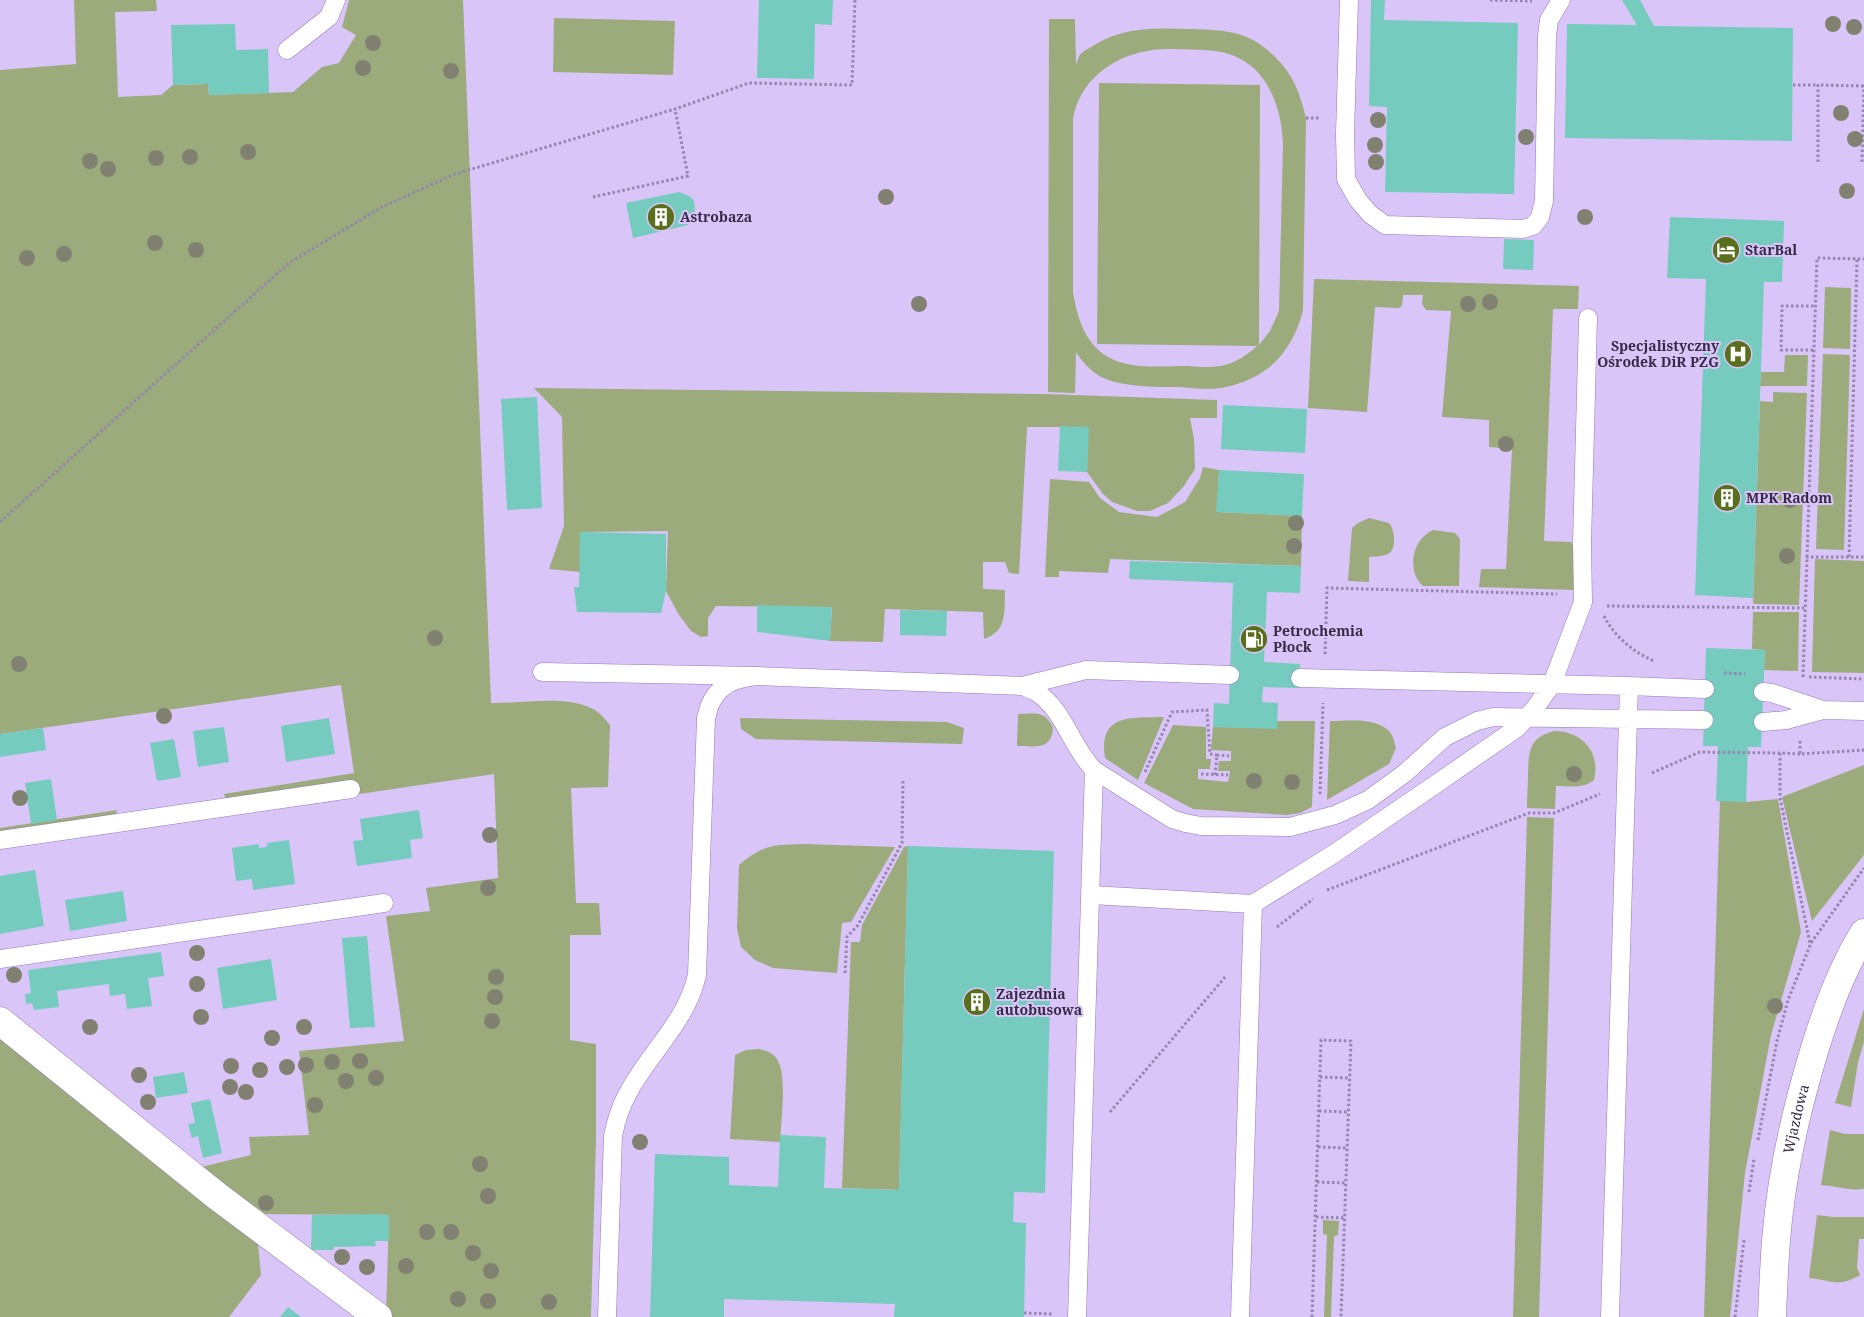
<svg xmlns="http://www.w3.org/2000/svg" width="1864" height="1317" font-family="'Noto Serif',serif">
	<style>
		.green { fill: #9bab7c; fill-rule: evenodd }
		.building { fill: #75cbbe }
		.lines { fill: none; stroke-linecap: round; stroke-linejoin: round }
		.service-casing { stroke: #9379b6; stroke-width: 19 }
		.minor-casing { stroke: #9379b6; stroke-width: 29 }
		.tertiary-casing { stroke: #9379b6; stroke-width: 29 }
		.path { stroke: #9685ae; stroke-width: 3; stroke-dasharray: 2.5 2.5; stroke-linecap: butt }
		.service { stroke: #fff; stroke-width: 18 }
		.minor { stroke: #fff; stroke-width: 28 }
		.tertiary { stroke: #fff; stroke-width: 28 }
		.tree { fill: #818171 }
		.labels { text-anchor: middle; stroke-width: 4; stroke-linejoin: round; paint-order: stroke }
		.poi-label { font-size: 14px; font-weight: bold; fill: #362b45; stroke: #dac5f9; text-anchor: start }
		.street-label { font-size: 14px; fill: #362b45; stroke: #dac5f9 }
	</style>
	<rect width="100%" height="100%" fill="#dac5f9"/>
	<!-- green -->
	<path class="green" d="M74,0H156L157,11L115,12L118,97L161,95L173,85L208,84L209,95L293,92L322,67L339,63L356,35L342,27L349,0H463L491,703C522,704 574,693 599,713C603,717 607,721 610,725L608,787L571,788L576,903H599L601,935H570V1040L596,1044V1139L591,1317H391L386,1314L389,1215L256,1214L201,1167L251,1155L249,1137L309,1135L299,1051L404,1041L386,916L430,911L426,888L498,878L494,774L346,796L227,804L224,794L354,773L341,685L0,734V70L76,64Z
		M554,18L675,21L673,75L553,72Z
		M1049,19H1075L1076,65C1077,62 1078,58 1080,55C1083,51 1089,48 1093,46C1123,26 1158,28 1192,29C1216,30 1240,30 1261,45C1289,66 1298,85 1306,118L1303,311C1297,333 1286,355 1267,369C1254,379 1237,385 1221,388C1207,390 1193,388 1179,387C1156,387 1133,387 1111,381C1095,376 1084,365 1076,352L1075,393L1048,392ZM1174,49C1189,50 1206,49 1221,52C1265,61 1281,103 1283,143L1279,311L1270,331L1259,345L1260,85L1099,83L1097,344L1257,346C1248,354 1237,362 1225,365C1213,368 1199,367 1187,366C1161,366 1131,370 1108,357C1084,343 1077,316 1073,292V119C1079,82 1111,57 1147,51C1156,49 1165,49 1174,49Z
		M1314,279L1579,286L1578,309H1553L1544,541L1571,542L1575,550V590L1479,587L1481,569H1506L1512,449L1489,447V420L1442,417L1451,311L1426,310L1422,304L1423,295H1403L1402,306L1399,308L1375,307L1367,412L1308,408Z
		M1825,287L1851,288L1850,349L1823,348Z
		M1823,354L1850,355L1844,550L1816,549Z
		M1785,355H1808L1807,386H1760L1761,372H1784Z
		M534,388L1044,394L1217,400V418H1190L1194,439L1195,469L1184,486L1168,503L1150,511H1137L1112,502L1103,494L1087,472L1088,427H1027L1019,574L1009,573L1005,562H983V589L1005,590C1004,611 1008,631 984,639L983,612L885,609L883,642L830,641L832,607L716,606L708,618V636L701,637L691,631L679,615L666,591L668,531L581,532L580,572L549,569L564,526L562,417Z
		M1773,392L1807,393L1799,605L1753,604L1760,401L1773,402Z
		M1203,467L1219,470L1217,512L1302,516L1301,566L1110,559L1108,573L1059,571V577H1045L1050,479L1089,482L1100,498L1119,512L1157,517L1185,502L1200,478Z
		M1369,518L1389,523C1393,528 1393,531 1394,538C1395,557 1384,556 1369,557V582L1348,581L1352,528L1358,523Z
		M1433,530L1455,533L1460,539L1459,586H1423C1406,571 1412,539 1433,530Z
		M1815,559L1864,561V673L1812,672Z
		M1753,612H1799L1798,671L1764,670L1765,650L1752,649Z
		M1018,714C1035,714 1044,710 1053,727C1052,751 1035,746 1017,746Z
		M1164,717L1138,780L1105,758C1098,713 1131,718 1164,717Z
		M740,718L947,722L964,728L962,744L756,739L741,729Z
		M1277,721H1315L1312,807L1300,813L1286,815L1193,809L1144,783L1173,725L1206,727V759H1211L1210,769H1198V779L1228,782L1230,771H1218L1219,761H1231V751L1211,750L1213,727L1277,728Z
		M1330,721C1348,721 1373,717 1388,730C1393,734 1394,742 1396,748L1389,764L1327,800Z
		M1554,731C1582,731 1601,752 1594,780C1583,789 1569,786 1556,786L1555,809L1527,808C1527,796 1528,784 1528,773C1529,750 1529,738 1554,731Z
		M1864,765V855L1812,921L1782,797Z
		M1778,799L1801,932L1771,1035L1745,1173L1730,1317H1704L1720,800L1746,802Z
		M117,810L116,814L0,835V828Z
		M1527,817L1554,818L1539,1317H1513Z
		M804,844L895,847L851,922L842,923L837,973L773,968L755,960L741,947L737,928L739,865C764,844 773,845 804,844Z
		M908,846L899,1190L842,1188L851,942H860L862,925L904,847Z
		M1864,1009V1042L1858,1062L1851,1107L1835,1103Z
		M0,1037L258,1244L261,1275L229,1317H0Z
		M759,1049C767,1051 774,1053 778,1061C787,1077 781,1122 780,1142L730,1139L735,1055L746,1050Z
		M1830,1130L1845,1134H1864V1189C1849,1191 1836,1186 1821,1185Z
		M1817,1215L1833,1217H1864V1239H1859L1857,1268L1860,1275C1837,1288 1832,1280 1809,1278Z
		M1323,1220L1339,1221L1338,1235L1334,1236L1331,1317H1324L1327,1235L1323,1234Z"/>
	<!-- building -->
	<path class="building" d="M759,0H833L832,25L815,24L814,79L757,78Z
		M1371,0H1385L1384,20L1518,23L1514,194L1385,192L1387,107L1369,106Z
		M1622,0H1640L1654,26L1793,28L1792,141L1565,138L1567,24L1637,25Z
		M235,24L236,50L268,49L269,93L209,95L208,84L173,85L171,25Z
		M679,192L691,197L694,201L695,214L688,225L633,238L626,203Z
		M1670,217L1784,221L1782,282H1764L1753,598L1695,595L1706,279L1667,278Z
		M1504,239L1534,240L1533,270L1503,269Z
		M537,397L542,508L507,510L501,399Z
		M1223,405L1307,409L1305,453L1221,449Z
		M1060,426L1089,427L1087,472L1058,471Z
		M1219,470L1304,474L1302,516L1216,512Z
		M580,532L666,534V591L661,613L577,612L574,587H579Z
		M1130,561L1301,566L1300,593L1267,592L1264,662L1300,664L1299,688L1263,687L1262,702L1278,703L1277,729L1213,727L1214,703L1229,704L1233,583L1129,579Z
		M757,605L832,607L830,641L757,632Z
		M900,610L947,611L946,636L900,635Z
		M1706,648L1765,650L1761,747H1748L1746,802L1716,801L1718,746H1703Z
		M329,718L335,754L286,762L281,726Z
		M224,727L229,762L198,767L193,731Z
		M43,728L46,750L0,757V734Z
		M174,739L181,777L157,781L150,743Z
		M51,779L57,820L31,824L25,783Z
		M419,810L423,838L410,840L412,858L357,866L353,841L363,840L360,819Z
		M289,840L295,884L253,890L252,879L236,881L232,848L259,844V848L267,847V843Z
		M908,846L1054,851L1045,1193L1014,1192L1013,1222L1026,1223L1024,1317H894L895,1304L724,1299V1317H650L655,1154L729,1157V1185L778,1187L780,1135L826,1137L824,1188L899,1190Z
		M35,870L44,926L0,934V876Z
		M123,891L127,921L70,931L65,900Z
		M367,936L375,1027L350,1028L342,938Z
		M161,952L164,976L148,978L152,1006L127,1009L125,994L110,996L109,984L57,991L59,1007L34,1010L32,1003L26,1004L25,994L31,993L28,970Z
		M271,959L277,1000L223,1009L217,968Z
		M184,1072L188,1093L156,1098L153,1077Z
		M210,1099L222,1153L203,1158L198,1136L192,1138L188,1124L195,1123L191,1103Z
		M376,1214L389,1215V1241H375L376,1246L334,1247L333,1250H311L312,1215Z
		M288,1307L301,1317H280Z"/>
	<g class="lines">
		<defs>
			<path id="service" d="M1349,0L1345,134L1346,179L1358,200L1370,214L1385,225L1523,229L1533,226L1540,217L1544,201L1547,36L1549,20L1561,0
				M287,50L329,17L336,0
				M542,672L757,676L1022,686L1086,670L1230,675
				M1300,678L1629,686L1705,689
				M1022,686C1027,688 1032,689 1036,692C1063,708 1072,748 1094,770L1172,819L1185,823L1201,826L1290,827L1335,815L1368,800L1405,773L1445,737L1477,721L1493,717L1704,720
				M1763,692L1772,693L1823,710L1864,711
				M1763,722L1786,720L1823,710
				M0,840L351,789
				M1091,895L1253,904L1332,855L1436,784L1517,728L1535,708L1552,684L1583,602L1582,543L1588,318
				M0,959L384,903
				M607,1317L613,1136C616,1121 620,1107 628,1093C649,1053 687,1021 697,975L706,718C708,712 709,704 713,699C723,682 739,678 757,676
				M1077,1317L1094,770
				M1240,1317L1253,904
				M1610,1317L1629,686"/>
			<path id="minor" d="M0,1021L217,1196L378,1317"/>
			<g id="tertiary">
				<path id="s1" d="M1772,1317C1773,1292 1774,1266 1776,1241C1781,1176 1796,1110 1815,1048C1827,1009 1842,968 1864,933"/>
			</g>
		</defs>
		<!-- service casing -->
		<use href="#service" class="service-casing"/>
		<!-- minor casing -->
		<use href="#minor" class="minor-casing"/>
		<!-- tertiary casing -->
		<use href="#tertiary" class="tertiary-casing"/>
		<!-- path -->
		<path class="path" d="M1490,0L1532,1
			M1793,85H1818
			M1306,118H1320
			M1818,162V85L1864,86
			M1862,162L1864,84
			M593,197L688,176L675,109
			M1813,350H1781L1782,306H1815
			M0,522L289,263L382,207L455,174L675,109L749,83L852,85L855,0
			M1806,557H1864
			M1849,557L1857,259
			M1607,606L1804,608
			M1604,616C1614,636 1633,652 1654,661
			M1325,654L1327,588L1557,594
			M1724,673L1745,674
			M1803,677L1817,258L1864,259
			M1809,677L1864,679
			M1800,741V754L1864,750
			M1800,754L1780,753V798L1810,943
			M1145,772L1172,712L1207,710L1210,754L1217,755
			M1652,773L1700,752L1780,753
			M1201,774L1228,775
			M1215,775L1217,755L1229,756
			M1320,794L1323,703
			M1327,890L1529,813H1554L1600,794
			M1277,927L1313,899
			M845,973L847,937L858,925L902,843L903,781
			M1320,1077L1350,1078
			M1319,1111L1349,1112
			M1110,1112L1226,976
			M1758,1140L1777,1041L1788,1000L1811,943L1864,868
			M1318,1147L1347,1148
			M1317,1182L1346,1183
			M1749,1192L1754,1159
			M1316,1217L1345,1218
			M1024,1313L1053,1314
			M1312,1317L1321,1040L1351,1041L1341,1317
			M1735,1317L1744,1240"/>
		<!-- service -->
		<use href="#service" class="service"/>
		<!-- minor -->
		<use href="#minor" class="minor"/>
		<!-- tertiary -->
		<use href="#tertiary" class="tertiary"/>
	</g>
	<!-- trees -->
	<g class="tree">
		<circle cx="1833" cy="24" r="8"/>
		<circle cx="1854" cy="27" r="8"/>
		<circle cx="373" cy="43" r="8"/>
		<circle cx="363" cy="68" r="8"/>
		<circle cx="451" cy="71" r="8"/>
		<circle cx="1841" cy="113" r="8"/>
		<circle cx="1378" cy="120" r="8"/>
		<circle cx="1526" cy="137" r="8"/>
		<circle cx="1855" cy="139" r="8"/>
		<circle cx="1375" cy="145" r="8"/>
		<circle cx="248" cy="152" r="8"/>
		<circle cx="190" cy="157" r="8"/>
		<circle cx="156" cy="158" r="8"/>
		<circle cx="90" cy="161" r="8"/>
		<circle cx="1376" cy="162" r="8"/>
		<circle cx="108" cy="169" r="8"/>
		<circle cx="1847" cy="191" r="8"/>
		<circle cx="886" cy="197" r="8"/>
		<circle cx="1585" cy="217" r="8"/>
		<circle cx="155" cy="243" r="8"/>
		<circle cx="196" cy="250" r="8"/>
		<circle cx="64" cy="254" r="8"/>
		<circle cx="27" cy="258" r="8"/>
		<circle cx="1490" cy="302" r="8"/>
		<circle cx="919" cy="304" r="8"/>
		<circle cx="1468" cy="304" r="8"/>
		<circle cx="1506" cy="444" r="8"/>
		<circle cx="1790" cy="500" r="8"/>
		<circle cx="1296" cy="523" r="8"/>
		<circle cx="1294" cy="546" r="8"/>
		<circle cx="1787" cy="556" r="8"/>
		<circle cx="435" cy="638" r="8"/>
		<circle cx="19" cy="664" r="8"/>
		<circle cx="164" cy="716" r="8"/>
		<circle cx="1574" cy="774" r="8"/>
		<circle cx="1254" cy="781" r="8"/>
		<circle cx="1292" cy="782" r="8"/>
		<circle cx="20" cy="798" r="8"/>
		<circle cx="490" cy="835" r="8"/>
		<circle cx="488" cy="888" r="8"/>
		<circle cx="197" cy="953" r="8"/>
		<circle cx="14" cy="975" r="8"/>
		<circle cx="496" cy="977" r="8"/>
		<circle cx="197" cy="984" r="8"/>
		<circle cx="495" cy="997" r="8"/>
		<circle cx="1775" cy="1006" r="8"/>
		<circle cx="201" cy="1017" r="8"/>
		<circle cx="492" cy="1021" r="8"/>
		<circle cx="90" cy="1027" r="8"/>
		<circle cx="304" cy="1027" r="8"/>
		<circle cx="272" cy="1038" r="8"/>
		<circle cx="360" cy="1061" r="8"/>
		<circle cx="332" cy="1062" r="8"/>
		<circle cx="306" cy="1065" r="8"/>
		<circle cx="231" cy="1066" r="8"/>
		<circle cx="287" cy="1067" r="8"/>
		<circle cx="260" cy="1070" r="8"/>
		<circle cx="139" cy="1075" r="8"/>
		<circle cx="376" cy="1078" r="8"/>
		<circle cx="346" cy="1081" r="8"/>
		<circle cx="230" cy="1087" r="8"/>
		<circle cx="246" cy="1092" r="8"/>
		<circle cx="148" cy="1102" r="8"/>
		<circle cx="315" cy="1105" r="8"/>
		<circle cx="640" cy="1142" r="8"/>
		<circle cx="480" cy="1164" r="8"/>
		<circle cx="488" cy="1196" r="8"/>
		<circle cx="266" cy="1203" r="8"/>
		<circle cx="427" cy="1232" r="8"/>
		<circle cx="451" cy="1232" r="8"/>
		<circle cx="473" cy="1253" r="8"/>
		<circle cx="342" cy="1257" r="8"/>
		<circle cx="406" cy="1266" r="8"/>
		<circle cx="367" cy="1267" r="8"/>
		<circle cx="491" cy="1271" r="8"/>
		<circle cx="458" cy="1299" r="8"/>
		<circle cx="488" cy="1301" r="8"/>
		<circle cx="549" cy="1302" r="8"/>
	</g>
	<!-- icons -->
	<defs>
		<symbol id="building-disc" viewBox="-11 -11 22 22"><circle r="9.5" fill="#596f1e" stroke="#dac5f9"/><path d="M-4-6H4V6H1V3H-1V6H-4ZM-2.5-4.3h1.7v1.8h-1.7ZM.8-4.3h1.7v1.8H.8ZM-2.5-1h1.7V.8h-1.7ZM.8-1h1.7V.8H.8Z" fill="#fff"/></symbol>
		<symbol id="hotel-disc" viewBox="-11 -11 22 22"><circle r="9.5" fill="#596f1e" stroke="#dac5f9"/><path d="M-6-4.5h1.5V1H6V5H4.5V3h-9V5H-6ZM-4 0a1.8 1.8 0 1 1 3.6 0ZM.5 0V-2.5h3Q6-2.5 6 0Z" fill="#fff"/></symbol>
		<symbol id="hospital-disc" viewBox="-11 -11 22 22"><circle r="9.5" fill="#596f1e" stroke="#dac5f9"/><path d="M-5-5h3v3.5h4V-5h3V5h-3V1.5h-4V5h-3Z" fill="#fff"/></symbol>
		<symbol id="fuel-disc" viewBox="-11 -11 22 22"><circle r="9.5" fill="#596f1e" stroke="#dac5f9"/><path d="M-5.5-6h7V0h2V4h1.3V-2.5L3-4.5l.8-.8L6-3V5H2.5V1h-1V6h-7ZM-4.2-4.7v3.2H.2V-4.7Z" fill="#fff"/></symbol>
	</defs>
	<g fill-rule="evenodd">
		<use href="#building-disc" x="645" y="201" width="32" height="32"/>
		<use href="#hotel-disc" x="1710" y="234" width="32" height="32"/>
		<use href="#hospital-disc" x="1722" y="338" width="32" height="32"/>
		<use href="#building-disc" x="1711" y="482" width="32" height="32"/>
		<use href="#fuel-disc" x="1238" y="623" width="32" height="32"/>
		<use href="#building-disc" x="961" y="986" width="32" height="32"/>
	</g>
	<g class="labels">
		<!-- poi labels -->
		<g class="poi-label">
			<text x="680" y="222">Astrobaza</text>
			<text x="1745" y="255">StarBal</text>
			<text x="1719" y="351" text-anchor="end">Specjalistyczny<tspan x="1719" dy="16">Ośrodek DiR PZG</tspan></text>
			<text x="1746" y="503">MPK Radom</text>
			<text x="1273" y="636">Petrochemia<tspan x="1273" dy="16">Płock</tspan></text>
			<text x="996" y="999">Zajezdnia<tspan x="996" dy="16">autobusowa</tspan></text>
		</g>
		<!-- street labels -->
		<g class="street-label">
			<text dy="5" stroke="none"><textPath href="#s1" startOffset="200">Wjazdowa</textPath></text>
		</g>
	</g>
</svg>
